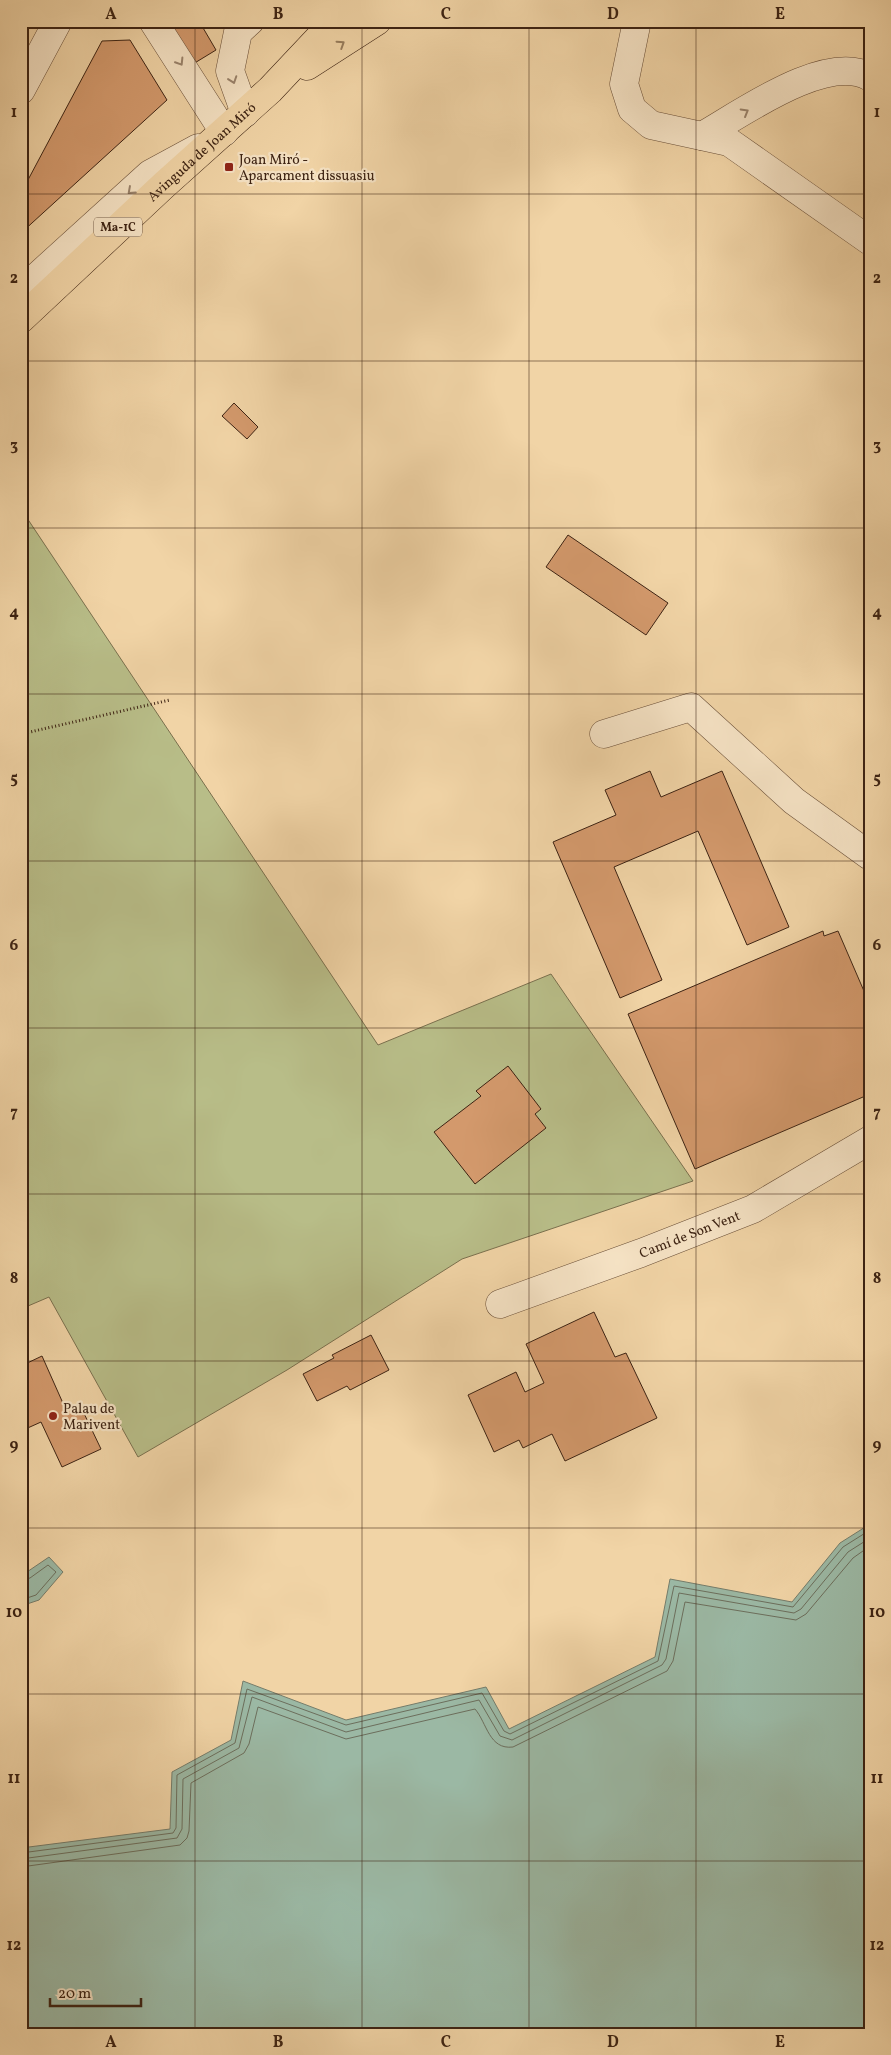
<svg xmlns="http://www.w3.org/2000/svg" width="891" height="2055" font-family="Vollkorn,serif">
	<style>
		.green { fill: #b8bd88; stroke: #7a704e }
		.water { fill: #9bb8a4; stroke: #757c6a }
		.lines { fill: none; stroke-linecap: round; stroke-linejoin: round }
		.shore { stroke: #6c6e5c; stroke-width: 1 }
		.building { fill: #d3996c; stroke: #3d2313 }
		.minor-casing { stroke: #6a4f38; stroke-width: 29 }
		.major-casing { stroke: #3d2313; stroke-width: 29 }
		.path { stroke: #3d2313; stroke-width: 3; stroke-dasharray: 1 2.5; stroke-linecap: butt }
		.minor { stroke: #f6e3c5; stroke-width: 28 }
		.major { stroke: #f1d4a6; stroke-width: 28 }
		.oneway { stroke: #977c5c }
		.oneway2 { stroke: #9a836c }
		.grid { fill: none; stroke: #3d2313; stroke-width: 1; stroke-opacity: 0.55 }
		.poi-dot { fill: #8f2418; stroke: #f6e3c5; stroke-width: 2 }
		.labels { text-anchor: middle; stroke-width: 4.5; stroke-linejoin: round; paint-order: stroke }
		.shield { fill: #f6e3c5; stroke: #745d48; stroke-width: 1 }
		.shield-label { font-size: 12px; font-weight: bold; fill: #3d2313 }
		.street-label { font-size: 14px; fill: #3d2313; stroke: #f6e3c5 }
		.poi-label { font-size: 14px; fill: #3d2313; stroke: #f6e3c5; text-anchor: start }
		.neatline { fill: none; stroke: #3d2313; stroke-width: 2 }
		.grid-label { font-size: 16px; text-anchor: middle; font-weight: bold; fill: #3d2313 }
	</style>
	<rect width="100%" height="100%" fill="#f1d4a6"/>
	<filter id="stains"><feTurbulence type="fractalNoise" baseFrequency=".004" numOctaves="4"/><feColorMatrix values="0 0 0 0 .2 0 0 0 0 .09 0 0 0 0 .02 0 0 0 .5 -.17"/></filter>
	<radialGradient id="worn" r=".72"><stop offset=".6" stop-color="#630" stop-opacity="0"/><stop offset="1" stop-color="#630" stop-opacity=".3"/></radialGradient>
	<!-- green -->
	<path class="green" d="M21,509L378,1045L551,974L693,1181L462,1259L287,1370L138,1457L49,1297L21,1309Z"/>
	<!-- water -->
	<path class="water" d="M870,1524V2034H21V1848L170,1829L172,1772L231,1740L243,1681L346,1720L486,1687L509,1729L655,1657L670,1579L792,1602L840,1543Z
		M49,1557L63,1572L39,1600L21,1606V1576Z"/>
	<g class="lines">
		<!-- shore -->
		<path class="shore" d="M21,1580L30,1578L48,1565L56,1572L36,1595L21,1600
			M21,1853L173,1833L176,1828L177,1775L235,1743L247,1689L346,1725L482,1693L504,1731L510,1734L658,1661L674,1586L793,1607L843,1547L870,1530
			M21,1859L177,1838L182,1829L183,1779L239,1748L252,1697L346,1732L479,1700L500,1736L512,1740L662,1665L666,1659L679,1593L794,1613L801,1609L848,1552L870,1538
			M21,1867L180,1845L187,1838L189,1831L191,1783L244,1753L249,1744L258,1707L346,1739L475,1709C487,1723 489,1750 513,1747L667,1671L673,1661L685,1602L796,1620L806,1614L853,1558L870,1546"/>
	</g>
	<!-- building -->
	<path class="building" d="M167,21H199L216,50L193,64Z
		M130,40L167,100L21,233V193L102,41Z
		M234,403L258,427L247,439L222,416Z
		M568,535L668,603L646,635L546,567Z
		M650,771L661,797L722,771L789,927L747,945L698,831L614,867L662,980L620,998L553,842L616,815L605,790Z
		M823,931L824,936L838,931L870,1005V1094L695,1169L628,1014Z
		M508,1066L541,1109L535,1114L546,1128L475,1184L434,1132L481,1096L476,1091Z
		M594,1312L615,1357L626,1353L657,1418L565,1461L552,1434L523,1448L519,1440L494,1452L468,1395L516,1372L525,1392L544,1383L526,1344Z
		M371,1335L389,1370L350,1390L347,1386L317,1401L303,1374L334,1358L332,1355Z
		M42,1356L66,1410L80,1405L101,1449L62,1467L41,1422L21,1431V1366Z"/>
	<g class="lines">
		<defs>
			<g id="minor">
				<path d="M153,21L224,132"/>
				<path d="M637,21L624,84L632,109L651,125L729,142L870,241"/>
				<path d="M21,90L58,21"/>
				<path d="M245,113L230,71L238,32L250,21"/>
				<path d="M702,136C741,114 826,52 870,77"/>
				<path d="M21,287L30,283L150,174L198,148"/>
				<path d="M604,734L691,707L794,801L870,856"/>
				<path id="s1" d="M500,1304L641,1253L753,1209L870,1140"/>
			</g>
			<g id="major">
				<path d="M307,66L377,21"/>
				<path id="s2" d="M21,319L164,185L270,90L335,21"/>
			</g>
		</defs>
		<!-- minor casing -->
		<use href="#minor" class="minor-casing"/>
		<!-- major casing -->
		<use href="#major" class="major-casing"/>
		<!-- path -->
		<path class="path" d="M21,734L170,700"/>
		<!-- minor -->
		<use href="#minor" class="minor"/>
		<!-- major -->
		<use href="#major" class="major"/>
	</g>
	<!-- one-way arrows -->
	<defs><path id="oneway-chevron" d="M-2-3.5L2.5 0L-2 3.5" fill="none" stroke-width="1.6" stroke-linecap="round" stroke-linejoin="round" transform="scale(1.25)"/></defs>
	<use class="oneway" href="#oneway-chevron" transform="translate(341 44) rotate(-33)"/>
	<g class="oneway2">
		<use href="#oneway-chevron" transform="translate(180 62) rotate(58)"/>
		<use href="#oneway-chevron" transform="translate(233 80) rotate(71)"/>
		<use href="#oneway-chevron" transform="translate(745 112) rotate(-30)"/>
		<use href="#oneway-chevron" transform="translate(131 191) rotate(138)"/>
	</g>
	<!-- grid -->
	<path class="grid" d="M195,21V2034M362,21V2034M529,21V2034M696,21V2034M21,194H870M21,361H870M21,528H870M21,694H870M21,861H870M21,1028H870M21,1194H870M21,1361H870M21,1528H870M21,1694H870M21,1861H870"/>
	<!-- markers -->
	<g class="poi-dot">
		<rect x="224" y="162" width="10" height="10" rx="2.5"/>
		<circle cx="53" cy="1416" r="5"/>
	</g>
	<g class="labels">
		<!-- shield labels -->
		<rect class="shield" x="94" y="217.5" width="48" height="19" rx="4"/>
		<g class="shield-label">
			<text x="118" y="231">Ma-1C</text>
		</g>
		<!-- street labels -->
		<g class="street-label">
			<text dy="5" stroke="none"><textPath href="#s2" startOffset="246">Avinguda de Joan Miró</textPath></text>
			<text dy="5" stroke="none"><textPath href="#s1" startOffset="202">Camí de Son Vent</textPath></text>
		</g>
		<!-- poi labels -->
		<g class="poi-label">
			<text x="239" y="164">Joan Miró -<tspan x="239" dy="16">Aparcament dissuasiu</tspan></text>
			<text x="63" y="1413">Palau de<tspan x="63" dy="16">Marivent</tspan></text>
		</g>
	</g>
	<!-- margin -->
	<rect width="891" height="2055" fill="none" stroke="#f1d4a6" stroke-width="55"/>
	<!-- scale -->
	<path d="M50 1998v8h91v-8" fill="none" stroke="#3d2313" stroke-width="2.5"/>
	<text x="58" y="1998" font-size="15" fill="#3d2313" stroke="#f6e3c5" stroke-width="4" paint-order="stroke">20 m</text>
	<rect x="28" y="28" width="836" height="2000" class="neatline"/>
	<g class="grid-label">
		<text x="111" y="19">A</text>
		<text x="278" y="19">B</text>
		<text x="446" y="19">C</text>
		<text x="613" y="19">D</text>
		<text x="780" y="19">E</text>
		<text x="14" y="117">1</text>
		<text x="877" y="117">1</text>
		<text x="14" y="283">2</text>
		<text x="877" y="283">2</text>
		<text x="14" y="450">3</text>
		<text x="877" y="450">3</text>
		<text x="14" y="617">4</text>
		<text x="877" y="617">4</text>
		<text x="14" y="783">5</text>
		<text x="877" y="783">5</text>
		<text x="14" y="950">6</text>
		<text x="877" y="950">6</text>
		<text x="14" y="1117">7</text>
		<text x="877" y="1117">7</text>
		<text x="14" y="1283">8</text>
		<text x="877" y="1283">8</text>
		<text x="14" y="1450">9</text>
		<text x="877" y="1450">9</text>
		<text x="14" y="1617">10</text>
		<text x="877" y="1617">10</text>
		<text x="14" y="1783">11</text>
		<text x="877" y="1783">11</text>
		<text x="14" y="1950">12</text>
		<text x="877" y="1950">12</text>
		<text x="111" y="2047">A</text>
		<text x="278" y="2047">B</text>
		<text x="446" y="2047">C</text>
		<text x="613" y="2047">D</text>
		<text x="780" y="2047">E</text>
	</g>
	<rect width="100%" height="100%" filter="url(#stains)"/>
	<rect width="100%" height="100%" fill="url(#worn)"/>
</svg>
